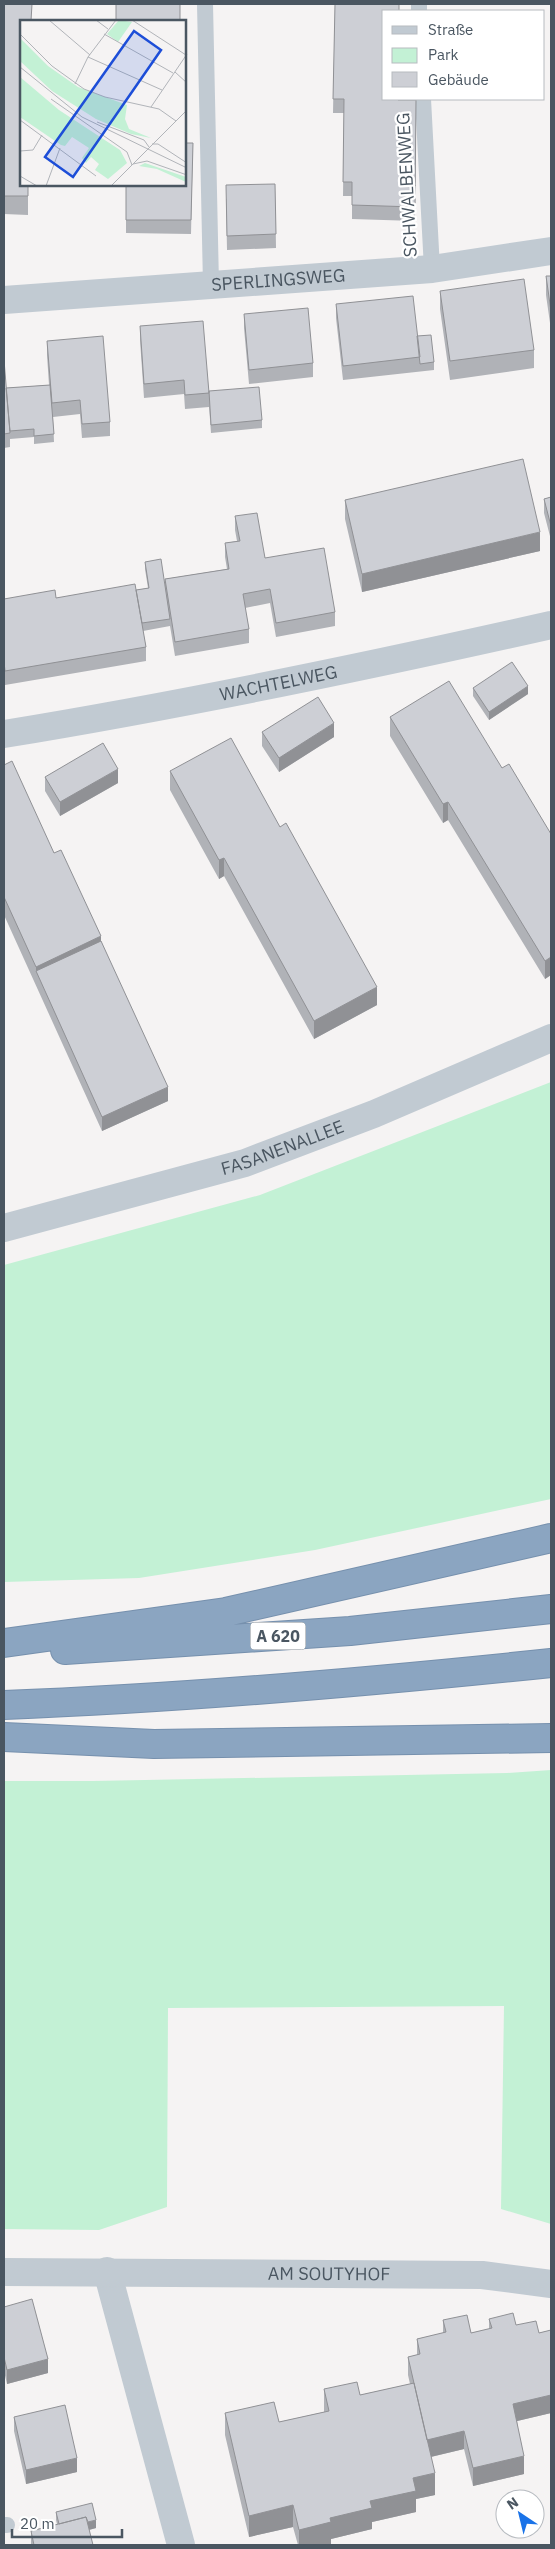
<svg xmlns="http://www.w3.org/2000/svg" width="555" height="2549" font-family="'IBM Plex Sans',sans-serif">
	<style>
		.green { fill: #c3f1d5 }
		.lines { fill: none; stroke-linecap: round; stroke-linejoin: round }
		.motorway-casing { stroke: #7690ad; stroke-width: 30 }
		.service { stroke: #c1cad2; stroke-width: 16 }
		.minor { stroke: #c1cad2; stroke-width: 28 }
		.motorway { stroke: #8ba5c1; stroke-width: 28 }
		.wall { fill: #b0b2b7 }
		.shaded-wall { fill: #909195 }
		.building { fill: #cdcfd5; stroke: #909195 }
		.labels { text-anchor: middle; stroke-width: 4.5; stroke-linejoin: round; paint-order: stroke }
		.shield { fill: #fff; stroke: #808990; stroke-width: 1 }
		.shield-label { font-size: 16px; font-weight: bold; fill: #4a5661 }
		.street-label { font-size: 18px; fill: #4a5661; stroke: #fff }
		.inset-road { fill: none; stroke: #b1b4b9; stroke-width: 1 }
		.view { fill: #1d4ed8; fill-opacity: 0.15; stroke: #1d4ed8; stroke-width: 2.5 }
		.inset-edge { fill: none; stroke: #4a5661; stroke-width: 2.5 }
	</style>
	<rect width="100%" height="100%" fill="#f5f3f3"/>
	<!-- green -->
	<path class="green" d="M551,1082V1499L315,1550L139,1578L4,1582V1265L260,1195Z
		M551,1770V2224L501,2209L504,2006L168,2008L167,2207L99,2230L4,2229V1781H93L507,1773Z"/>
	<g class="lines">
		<defs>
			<path id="motorway" d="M4,1643L226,1612L551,1538
				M65,1650L350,1631L551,1609
				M4,1705C187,1698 369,1682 551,1663
				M4,1737L154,1744L551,1738"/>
		</defs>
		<!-- motorway casing -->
		<use href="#motorway" class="motorway-casing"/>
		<!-- service -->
		<path class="service" d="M205,4L211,285
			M419,4V11
			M423,99L432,269
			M4,2525H7"/>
		<!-- minor -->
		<g class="minor">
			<path id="s1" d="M4,300L432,269L551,251"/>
			<path id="s2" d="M4,734C188,704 369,666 551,625"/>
			<path id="s3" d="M4,1228L245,1163L374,1114L551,1038"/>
			<path d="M107,2271L181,2545"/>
			<path id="s4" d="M4,2272L482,2275L551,2284"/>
		</g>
		<!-- motorway -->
		<use href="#motorway" class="motorway"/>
	</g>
	<!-- wall -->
	<path class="wall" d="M4,4L28,185V215L4,214Z
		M335,4L398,100H416L415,221L352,219V196H343L344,113H333Z
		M193,143L191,234L126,233V185Z
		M275,184L276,248L227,250L226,199Z
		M546,276H551V330L546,295Z
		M440,291L534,350V368L450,380L440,309Z
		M336,304L417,336L434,362V370L343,380L336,318Z
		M244,314L313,363V377L249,384L244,328Z
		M140,326L209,391L262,420V428L211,433L209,406V407L185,409L184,394L144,398L140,340Z
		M47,341L110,422V436L82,438L80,414L53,417L54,442L34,444V437L10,439V447L4,448V360L6,388L49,385L47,355Z
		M551,497V540L544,513V499Z
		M345,500L540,551L362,592L345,519Z
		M235,516L265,558L335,612V626L276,637L270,603L245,608L249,629V643L175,656L170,626L143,631L146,647V661L5,685L4,676V599L56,598L136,590L148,588L145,569V562L165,586V579L227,569L225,557V543L237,541L235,530Z
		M473,688L528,694L489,720L473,696Z
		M390,717L502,768L551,834V975L545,979L448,820L443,823L390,736Z
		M262,732L334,737L279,772L262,746Z
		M4,765L54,853L101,941L168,1101L102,1131L4,915Z
		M170,771L377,1005L314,1039L224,876L219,879L170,790Z
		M45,777L118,783L60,816L45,791Z
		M4,2307L48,2373L7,2384L4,2371Z
		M489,2319L516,2325L539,2333L551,2330V2413L517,2421L524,2474L473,2486L464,2449L431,2457L435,2495L416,2499V2512L372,2522V2529L331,2539V2544L324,2545H298L293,2527L249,2537L225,2435V2413L279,2422L324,2412V2389L360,2395L410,2384L408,2375V2357L417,2355V2339L443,2333V2320L471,2333L489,2329Z
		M14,2417L77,2472L26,2484L14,2431Z
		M56,2512L96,2528L89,2530L93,2545H31V2531L57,2524L56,2520Z"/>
	<!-- shaded-wall -->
	<path class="shaded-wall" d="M540,532V551L362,592V574Z
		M528,686V694L489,720V712Z
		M334,723V737L279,772V758Z
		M118,769V783L60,816V802Z
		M448,802V820L443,823V804Z
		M224,858V876L219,879V860Z
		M101,936V955L36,971V967Z
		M551,957V975L545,979V961Z
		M377,987V1005L314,1039V1021Z
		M168,1087V1101L102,1131V1117Z
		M48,2359V2373L7,2384V2370Z
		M551,2395V2413L513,2422V2404Z
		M464,2431V2449L426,2458V2440Z
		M524,2456V2474L473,2486V2468Z
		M77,2458V2472L26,2484V2470Z
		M435,2473V2495L416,2499V2512L372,2522V2529L331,2539V2544L324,2545H299V2530L370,2501L413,2478Z
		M293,2505V2527L249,2537V2516Z
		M96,2520V2528L61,2537V2529Z"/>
	<!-- building -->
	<path class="building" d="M4,4H32L31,21H21V185H28V196H4Z
		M116,4H180V21H116Z
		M335,4H399V11H384V99H398V100H416L415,207L352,205V182H343L344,99H333Z
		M185,143H193L191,220H126V185H185Z
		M275,184L276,234L227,236L226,185Z
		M546,276H551V311Z
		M524,279L534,350L450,361L440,291Z
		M413,296L420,357L343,366L336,304Z
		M308,308L313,363L249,370L244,314Z
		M203,321L209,393L185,395L184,380L144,384L140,326Z
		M431,335L434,362L420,364L417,336Z
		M103,336L110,422L82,424L80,400L52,403L47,341Z
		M4,360L10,433L4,434Z
		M50,385L54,434L34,436V429L10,431L6,388Z
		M259,387L262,420L211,425L209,391Z
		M523,459L540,532L362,574L345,500Z
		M551,497V526L544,499Z
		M257,513L265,558L324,548L335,612L276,623L270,589L243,594L249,629L175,642L165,579L229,569L225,543L240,541L235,516Z
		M161,559L170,619L142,623L136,590L149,588L145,562Z
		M135,584L146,647L5,671L4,662V599L55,590L56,598Z
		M512,662L528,686L489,712L473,688Z
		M449,681L502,768L509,764L551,834V957L545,961L448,802L443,804L390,717Z
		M318,697L334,723L279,758L262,732Z
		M231,738L280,827L286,823L377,987L314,1021L224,858L219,860L170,771Z
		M103,743L118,769L60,802L45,777Z
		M12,761L54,853L61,850L101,936L36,967L4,897V765Z
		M101,941L168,1087L102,1117L36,971Z
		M32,2299L48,2359L7,2370L4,2357V2307Z
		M513,2313L516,2325L536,2321L539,2333L551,2330V2395L513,2404L524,2456L473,2468L464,2431L427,2440L408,2357L420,2354L417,2339L446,2332L443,2320L467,2315L471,2333L492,2328L489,2319Z
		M357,2382L360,2395L414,2383L435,2473L413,2478L416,2491L370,2501L372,2508L330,2518L331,2522L299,2530L293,2505L249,2516L225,2413L274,2402L279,2422L329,2411L324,2389Z
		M65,2405L77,2458L26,2470L14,2417Z
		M92,2503L96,2520L88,2522L86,2517L59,2524L56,2512Z
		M86,2517L93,2545H34L31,2531Z"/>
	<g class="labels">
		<!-- shield labels -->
		<rect class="shield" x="250.5" y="1622.5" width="55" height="27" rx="4"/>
		<g class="shield-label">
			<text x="278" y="1642">A 620</text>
		</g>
		<!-- street labels -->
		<g class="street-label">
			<text transform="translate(407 185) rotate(-93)" y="6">SCHWALBENWEG</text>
			<text dy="6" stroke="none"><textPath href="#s1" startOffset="275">SPERLINGSWEG</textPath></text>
			<text dy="6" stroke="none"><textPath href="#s2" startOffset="279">WACHTELWEG</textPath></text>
			<text dy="6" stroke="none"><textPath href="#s3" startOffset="290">FASANENALLEE</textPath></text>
			<text dy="6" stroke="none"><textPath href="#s4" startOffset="325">AM SOUTYHOF</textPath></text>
		</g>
	</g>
	<!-- overview -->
	<g transform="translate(20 20)">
		<rect width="166" height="166" fill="#f5f3f3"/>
		<path d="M99,0L112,2L98,22L87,14ZM0,18L28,46L58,67L107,85L105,99L109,109L131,118L111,114L76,99L32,71L0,41ZM0,57L39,90L100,130L107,143L88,159L75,150L79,144L71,137L66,143L62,138L69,128L52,117L45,126L41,125L0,97ZM125,143L166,157V162L137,149L119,146Z" fill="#c3f1d5"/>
		<path class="inset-road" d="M29,0L70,35M76,0L88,9M112,0L166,35M0,14L32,46L64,69L85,77L139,89L156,101M84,14L153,53M68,37L142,70M0,47L62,97L167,148M155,52L167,63M55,64L68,37L96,0M31,79L107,132L112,145M131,87L167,34M0,100L76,156M77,102L124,120L129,127M132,124H138L167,143M0,131L13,130L22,115M113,144L127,141L167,155M0,156L17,166M26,166L40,128M91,166L167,90"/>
		<path class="view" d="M114,11L141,30L53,157L25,137Z"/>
		<rect width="166" height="166" class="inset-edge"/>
	</g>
	<!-- border -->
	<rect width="555" height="2549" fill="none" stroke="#4a5661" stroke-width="10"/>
	<!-- legend -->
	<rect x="382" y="10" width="162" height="90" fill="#ffffff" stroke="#b7bbc0"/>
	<rect x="392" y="26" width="25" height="8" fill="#c1cad2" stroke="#b7bbc0"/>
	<text x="428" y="35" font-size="15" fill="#4a5661">Straße</text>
	<rect x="392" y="48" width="25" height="15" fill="#c3f1d5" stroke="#b7bbc0"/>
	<text x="428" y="60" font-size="15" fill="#4a5661">Park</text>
	<rect x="392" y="72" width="25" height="15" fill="#cdcfd5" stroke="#b7bbc0"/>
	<text x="428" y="85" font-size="15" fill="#4a5661">Gebäude</text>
	<!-- north arrow -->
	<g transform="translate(520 2514) rotate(325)"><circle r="24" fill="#ffffff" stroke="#b7bbc0"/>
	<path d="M0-4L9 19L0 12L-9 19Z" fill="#1a73e8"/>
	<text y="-8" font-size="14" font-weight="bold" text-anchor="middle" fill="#4a5661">N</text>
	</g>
	<!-- scale -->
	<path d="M12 2529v8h110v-8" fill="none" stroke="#4a5661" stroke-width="2.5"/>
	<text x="20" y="2529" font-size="15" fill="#4a5661" stroke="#ffffff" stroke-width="4" paint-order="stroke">20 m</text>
</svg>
